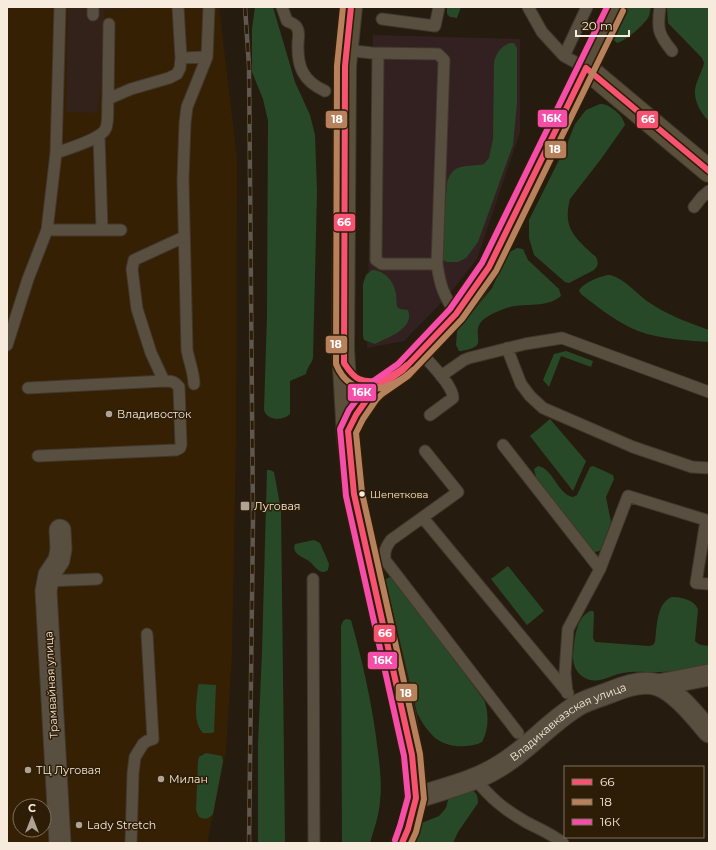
<svg xmlns="http://www.w3.org/2000/svg" width="716" height="850" font-family="Montserrat,sans-serif">
	<style>
		.built { fill: #352004; fill-rule: evenodd }
		.industrial { fill: #33221a }
		.medical { fill: #332122 }
		.green { fill: #284927 }
		.lines { fill: none; stroke-linecap: round; stroke-linejoin: round }
		.lane-casing { stroke: #41382e; stroke-width: 13 }
		.street-casing { stroke: #41382e; stroke-width: 23 }
		.secondary-casing { stroke: #41382e; stroke-width: 24 }
		.lane { stroke: #584f40; stroke-width: 11 }
		.street { stroke: #584f40; stroke-width: 21 }
		.secondary { stroke: #594f3a; stroke-width: 22 }
		.rail-casing { stroke: #60584c; stroke-width: 4.5 }
		.rail { stroke: #2e1d06; stroke-width: 3; stroke-dasharray: 9; stroke-linecap: butt }
		.bus-1-casing { stroke: #2e1d06; stroke-width: 9 }
		.bus-2-casing { stroke: #2e1d06; stroke-width: 9 }
		.bus-3-casing { stroke: #2e1d06; stroke-width: 9 }
		.bus-1 { stroke: #f65372; stroke-width: 6 }
		.bus-2 { stroke: #b6815c; stroke-width: 6 }
		.bus-3 { stroke: #f54da8; stroke-width: 6 }
		.poi-dot { fill: #aea395; stroke: #2e1d06; stroke-width: 1.5 }
		.bus-dot { fill: #f7ebdd; stroke: #2e1d06; stroke-width: 1.5 }
		.labels { text-anchor: middle; stroke-width: 3; stroke-linejoin: round; paint-order: stroke }
		.bus-label { font-size: 10px; fill: #f7ebdd; stroke: #2e1d06; text-anchor: start }
		.poi-label { font-size: 11px; fill: #f7ebdd; stroke: #2e1d06; text-anchor: start }
		.street-label { font-size: 11px; fill: #f7ebdd; stroke: #2e1d06 }
		.line-badge { stroke: #2e1d06; stroke-width: 1.5 }
		.badge-label { font-size: 11px; text-anchor: middle; font-weight: bold; fill: #fff }
	</style>
	<rect width="100%" height="100%" fill="#251c0f"/>
	<!-- built -->
	<path class="built" d="M7,7H219L237,158L236,441L232,654L226,751L207,843H7ZM20,806H44V830H20Z"/>
	<!-- industrial -->
	<path class="industrial" d="M68,7H178L104,10L102,77L97,113L66,112Z"/>
	<!-- medical -->
	<path class="medical" d="M373,35L520,39V132L477,259L446,298L404,341L367,348Z"/>
	<!-- green -->
	<path class="green" d="M255,7H273L295,82L310,115L315,135L317,191L313,358C311,365 307,367 306,374L290,381V414C284,421 267,421 264,410L267,315L268,121L263,99L252,72V29Z
		M447,7H461L457,18L450,17L447,14Z
		M628,7H651C650,10 650,13 649,16C645,24 626,41 617,43L614,40L615,33Z
		M667,7H707L709,10V121C701,114 694,101 695,90C696,81 702,72 704,63L702,58L668,23Z
		M510,43H514L517,48V103L513,145L478,242L466,258L458,262H447L443,260L442,251L447,182C454,161 468,168 484,164L489,158L493,139L494,62C497,52 500,47 510,43Z
		M600,104C609,103 624,116 625,125L601,159L570,199C562,229 576,239 596,257C599,263 598,266 594,270L569,283L565,282L534,255L529,238V220L567,144L575,124L586,110Z
		M517,248L523,249L528,260L559,289L561,296C547,308 526,303 510,307C503,309 493,313 487,317C470,327 483,341 476,346C472,349 466,350 461,351H459L456,345L457,331L492,288L508,253Z
		M372,270C383,270 393,280 395,290C397,295 396,301 397,307L400,309L408,310C415,329 387,338 375,344L364,340L363,336V284L366,275Z
		M610,275C626,279 637,295 650,303C665,314 692,324 709,330V342C689,341 667,339 647,334C623,327 600,309 581,294L579,291C582,283 602,275 610,275Z
		M566,351L593,361L591,367L561,356L549,387L543,380L554,354Z
		M550,419L586,461L573,491L530,436Z
		M538,466C554,469 557,494 573,497L577,495L590,467L593,466L613,475L614,479L606,497L611,522L601,549L599,551L595,552L592,550L536,477L534,469Z
		M267,470H270L274,472L281,510L285,843H258V744L262,652Z
		M314,540L320,543L329,564L328,570C320,576 316,567 310,562C304,557 291,555 295,544Z
		M508,566L544,611L527,625L491,579Z
		M390,577L394,579L484,700C489,713 489,729 482,742C468,749 445,748 433,736C426,729 421,721 417,713L386,583V579Z
		M672,597C682,597 694,600 698,609L695,641C699,646 704,645 709,646V667C693,668 676,672 660,672C647,673 637,670 623,673C610,675 599,685 585,678C572,671 572,658 574,646C575,634 578,617 590,611H593L594,613L593,638L595,642L649,646L653,645L655,642C657,628 656,603 672,597Z
		M346,619L351,620C363,663 373,708 378,752C380,769 382,785 380,801C379,816 374,829 370,843H342L341,626L343,621Z
		M199,684L216,685L214,732L212,733H203C192,722 197,699 198,686Z
		M206,753L222,756L223,761L213,814C209,819 205,820 199,817L196,810L198,760L199,757Z
		M468,788C476,791 478,795 478,803L458,832L453,843H411L419,824L439,816L446,808L448,800L451,795Z"/>
	<g class="lines">
		<defs>
			<path id="lane" d="M178,7L181,58
				M282,7L287,21C291,23 296,24 297,28C300,32 298,39 298,43C297,67 303,81 325,91
				M528,7L542,32L564,56
				M660,7C657,29 658,34 672,51
				M93,15V7
				M382,19L435,26L439,7
				M346,50L372,53L438,54L444,60L437,264C440,286 444,296 456,314
				M378,53L376,260L382,264H437
				M586,68L564,56L587,7
				M108,99L109,24
				M99,136L102,230
				M56,153L60,7
				M694,207L702,197L709,191
				M47,230H121
				M7,345L28,279L47,230L56,153C67,149 102,139 106,128C109,119 107,108 108,99L131,89L169,78L177,74L180,68L181,58L207,57
				M507,348L521,384L530,396L543,408L633,447L692,467L709,468
				M420,352C429,362 453,385 453,398L430,415
				M441,376L464,360L469,358L525,344L562,338L709,392
				M194,384C194,373 189,361 187,350L183,180L185,123L187,107L207,57L209,7
				M28,388L164,381L151,353L137,309L132,269L134,260L184,237
				M503,445L600,569
				M425,451L458,492L391,540C386,547 384,551 385,560L518,733
				M38,456L176,450L180,448L181,445L179,387C174,381 171,381 164,381
				M423,518L568,693
				M313,579L314,843
				M47,581L97,579
				M567,693L565,673L568,629L600,569L628,496L706,520L696,583L709,584
				M474,778C491,798 503,809 526,822C539,829 552,834 563,843
				M131,843L133,773L135,757L143,744L147,741L153,739L147,634"/>
			<g id="street">
				<path d="M658,685L709,675"/>
				<path id="s1" d="M416,798C442,789 474,782 498,767C528,750 550,721 580,704C590,699 601,696 611,692C625,686 643,680 658,685C676,691 697,718 709,732"/>
				<path d="M60,843L46,591L49,575L59,560L61,549L60,530"/>
			</g>
			<path id="secondary" d="M351,7L345,66L343,349L348,437L354,494L361,528L405,718L412,755L416,798L408,829L402,843
				M586,68L709,171
				M348,430L356,415L370,395L377,388L403,370L456,314L474,290L489,267L616,7"/>
		</defs>
		<!-- lane casing -->
		<use href="#lane" class="lane-casing"/>
		<!-- street casing -->
		<use href="#street" class="street-casing"/>
		<!-- secondary casing -->
		<use href="#secondary" class="secondary-casing"/>
		<!-- lane -->
		<use href="#lane" class="lane"/>
		<!-- street -->
		<use href="#street" class="street"/>
		<!-- secondary -->
		<use href="#secondary" class="secondary"/>
		<defs>
			<path id="rail" d="M245,7L249,66L253,519L249,843"/>
		</defs>
		<!-- rail casing -->
		<use href="#rail" class="rail-casing"/>
		<!-- rail -->
		<use href="#rail" class="rail"/>
		<defs>
			<path id="bus-1" d="M351,7L345,66L344,363C348,369 352,376 359,379C375,386 396,375 407,365
				M586,68L709,171
				M402,843L408,829L416,798L412,755L354,494L348,431L356,415L370,395L377,388L403,370L456,314L489,267L586,68"/>
			<path id="bus-2" d="M343,7L337,66L336,364C351,401 390,392 413,370
				M411,843L416,832L424,799L420,754L362,493L356,433L363,419L376,400L382,394L408,376L462,319L496,271L623,11"/>
			<path id="bus-3" d="M395,840L400,826L408,797L404,756L346,496L340,429L349,410L364,390L372,382L398,364L450,309L482,263L607,7"/>
		</defs>
		<!-- bus-1 casing -->
		<use href="#bus-1" class="bus-1-casing"/>
		<!-- bus-2 casing -->
		<use href="#bus-2" class="bus-2-casing"/>
		<!-- bus-3 casing -->
		<use href="#bus-3" class="bus-3-casing"/>
		<!-- bus-1 -->
		<use href="#bus-1" class="bus-1"/>
		<!-- bus-2 -->
		<use href="#bus-2" class="bus-2"/>
		<!-- bus-3 -->
		<use href="#bus-3" class="bus-3"/>
	</g>
	<!-- markers -->
	<g class="poi-dot">
		<circle cx="109" cy="414" r="4"/>
		<rect x="240" y="501" width="10" height="10" rx="2"/>
		<circle cx="28" cy="770" r="4"/>
		<circle cx="161" cy="779" r="4"/>
		<circle cx="79" cy="825" r="4"/>
	</g>
	<circle class="bus-dot" cx="362" cy="494" r="3.5"/>
	<g class="labels">
		<!-- bus labels -->
		<g class="bus-label">
			<text x="370" y="498">Шепеткова</text>
		</g>
		<!-- poi labels -->
		<g class="poi-label">
			<text x="117" y="418">Владивосток</text>
			<text x="254" y="510">Луговая</text>
			<text x="36" y="774">ТЦ Луговая</text>
			<text x="169" y="783">Милан</text>
			<text x="87" y="829">Lady Stretch</text>
		</g>
		<!-- street labels -->
		<g class="street-label">
			<text transform="translate(51 685) rotate(-93)" y="4">Трамвайная улица</text>
			<text dy="4" stroke="none"><textPath href="#s1" startOffset="172">Владикавказская улица</textPath></text>
		</g>
	</g>
	<g class="line-badge">
		<rect x="537" y="109" width="31" height="19" rx="4" fill="#f54da8"/>
		<rect x="325" y="110" width="23" height="19" rx="4" fill="#b6815c"/>
		<rect x="636" y="110" width="23" height="19" rx="4" fill="#f65372"/>
		<rect x="544" y="140" width="23" height="19" rx="4" fill="#b6815c"/>
		<rect x="333" y="213" width="23" height="19" rx="4" fill="#f65372"/>
		<rect x="325" y="335" width="23" height="19" rx="4" fill="#b6815c"/>
		<rect x="347" y="383" width="30" height="19" rx="4" fill="#f54da8"/>
		<rect x="373" y="624" width="23" height="19" rx="4" fill="#f65372"/>
		<rect x="367" y="651" width="31" height="19" rx="4" fill="#f54da8"/>
		<rect x="395" y="683" width="23" height="19" rx="4" fill="#b6815c"/>
	</g>
	<g class="badge-label">
		<text x="552" y="122">16К</text>
		<text x="337" y="123">18</text>
		<text x="648" y="123">66</text>
		<text x="555" y="153">18</text>
		<text x="344" y="226">66</text>
		<text x="336" y="348">18</text>
		<text x="362" y="396">16К</text>
		<text x="385" y="637">66</text>
		<text x="383" y="664">16К</text>
		<text x="406" y="697">18</text>
	</g>
	<!-- border -->
	<rect width="716" height="850" fill="none" stroke="#f7ebdd" stroke-width="16"/>
	<!-- legend -->
	<rect x="564" y="766" width="140" height="72" fill="#2e1d06" stroke="#7e6f5c"/>
	<rect x="572" y="779" width="20" height="6" fill="#f65372" stroke="#7e6f5c"/>
	<text x="600" y="786" font-size="12" fill="#f7ebdd">66</text>
	<rect x="572" y="799" width="20" height="6" fill="#b6815c" stroke="#7e6f5c"/>
	<text x="600" y="806" font-size="12" fill="#f7ebdd">18</text>
	<rect x="572" y="819" width="20" height="6" fill="#f54da8" stroke="#7e6f5c"/>
	<text x="600" y="826" font-size="12" fill="#f7ebdd">16К</text>
	<!-- north arrow -->
	<g transform="translate(32 818)"><circle r="19" fill="#2e1d06" stroke="#7e6f5c"/>
	<path d="M0-3L7 15L0 10L-7 15Z" fill="#aea395"/>
	<text y="-6" font-size="11" font-weight="bold" text-anchor="middle" fill="#f7ebdd">С</text>
	</g>
	<!-- scale -->
	<path d="M576 30v6h53v-6" fill="none" stroke="#f7ebdd" stroke-width="2"/>
	<text x="582" y="30" font-size="12" fill="#f7ebdd" stroke="#2e1d06" stroke-width="3" paint-order="stroke">20 m</text>
</svg>
